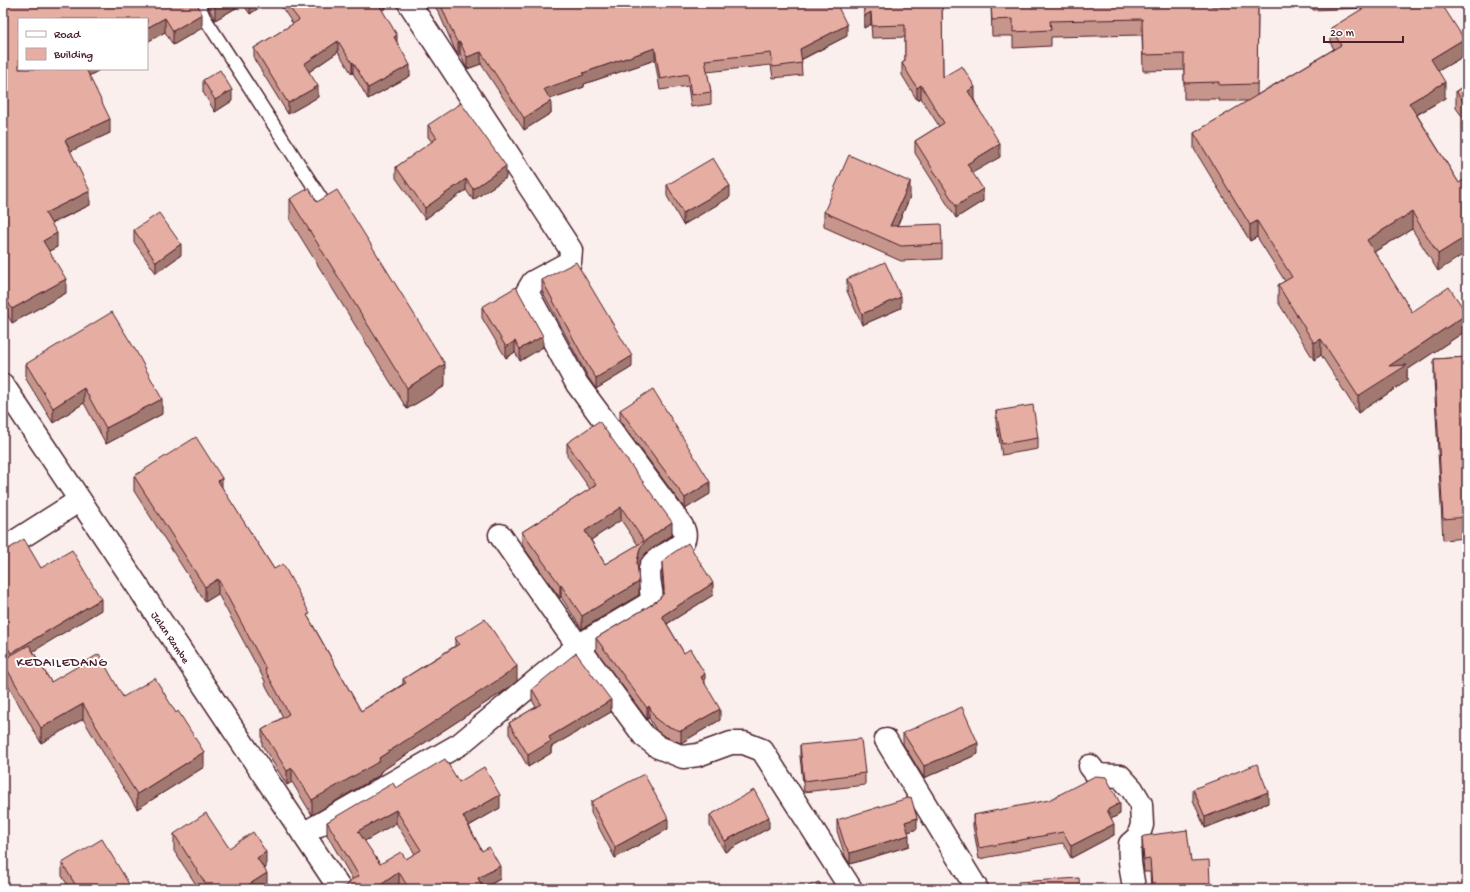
<svg xmlns="http://www.w3.org/2000/svg" width="1470" height="892" font-family="'Gochi Hand',sans-serif">
	<style>
		.lines { fill: none; stroke-linecap: round; stroke-linejoin: round }
		.lane-casing { stroke: #4a1f2b; stroke-width: 15 }
		.street-casing { stroke: #4a1f2b; stroke-width: 25 }
		.lane { stroke: #fff; stroke-width: 12 }
		.street { stroke: #fff; stroke-width: 22 }
		.wall { fill: #c6958b; stroke: #4a1f2b; fill-rule: evenodd }
		.shaded-wall { fill: #a17971; stroke: #4a1f2b }
		.building { fill: #e6ada2; stroke: #4a1f2b; fill-rule: evenodd }
		.labels { text-anchor: middle; stroke-width: 4; stroke-linejoin: round; paint-order: stroke }
		.street-label { font-size: 11px; fill: #4a1f2b; stroke: #fff }
		.quarter-label { font-size: 13px; letter-spacing: 1px; fill: #4a1f2b; stroke: #fff }
	</style>
	<rect width="100%" height="100%" fill="#faefec"/>
	<filter id="ink" filterUnits="userSpaceOnUse"><feTurbulence type="fractalNoise" baseFrequency=".025" numOctaves="2"/><feDisplacementMap in="SourceGraphic" scale="8" xChannelSelector="R" yChannelSelector="G"/><feConvolveMatrix kernelMatrix="1 2 1 2 8 2 1 2 1" color-interpolation-filters="sRGB"/></filter>
	<g filter="url(#ink)">
		<g class="lines">
			<defs>
				<path id="lane" d="M198,3L204,17L321,198"/>
				<path id="street" d="M3,385L340,889
					M500,535L578,646L644,736L658,747L683,757L698,755L731,743H744L762,750L851,889
					M3,549L80,500
					M886,740L977,889
					M1090,766L1097,775L1120,776L1132,789L1141,804L1142,825L1138,837L1130,844C1128,863 1132,871 1134,889
					M303,834L460,744L578,646L645,606L652,600C652,590 647,577 650,568C657,551 695,550 682,526L577,384L527,292L533,282L570,262L571,250L409,3"/>
			</defs>
			<!-- lane casing -->
			<use href="#lane" class="lane-casing"/>
			<!-- street casing -->
			<use href="#street" class="street-casing"/>
			<!-- lane -->
			<use href="#lane" class="lane"/>
			<!-- street -->
			<use href="#street" class="street"/>
		</g>
		<!-- wall -->
		<path class="wall" d="M3,3H197L202,28L173,45L165,32L147,42V19L19,69H101L89,76L110,133L70,151L90,205L51,224L57,247L49,251L66,293L12,323L3,307Z
			M206,3H266L250,14L243,4L215,20Z
			M279,3H317V4L386,3V8L382,10L397,43L410,76L368,99L353,73L352,74L338,52L309,72L318,97L288,114L254,59V48L293,24Z
			M433,3H836L847,36L801,60L802,75L773,78L771,65L707,72L711,92V104L691,107L688,86L660,90L655,60L584,84V87L550,99L551,113L524,130L481,64L467,69L460,54L458,55L455,50L439,13Z
			M864,3H942L943,77L975,99H974L1000,157L972,172L983,201L956,218L915,153V141L939,126L921,98L917,100L902,75V63L905,61V37L872,38L871,24L864,28Z
			M991,3H1212V6L1258,5L1257,95L1334,49L1331,44V28L1365,8L1313,10V3H1467L1442,4L1464,56L1438,71L1445,98L1417,115L1459,183L1438,271L1412,229L1374,252L1412,312L1467,330L1407,370V381L1358,413L1321,355L1314,360L1278,302V285L1285,281L1257,237L1250,241L1194,149V133L1248,101H1219V99H1184V70L1143,71L1142,35L1051,37V46L1013,48V36H992Z
			M203,80L232,101L215,112L203,92Z
			M1467,84V123L1456,108V91Z
			M428,125L506,178L473,200L466,190L425,219L396,178V167L432,142L428,137Z
			M667,185L730,197L683,225L667,196Z
			M910,197L897,226L942,244V259L901,261L824,227V212Z
			M290,199L317,202L445,386L407,409L290,220Z
			M134,230L181,255L156,273L134,242Z
			M847,279L901,308L862,325L847,291Z
			M542,280L632,367L596,389L588,377L542,291Z
			M482,307L543,347L520,361L515,352L506,358L482,318Z
			M1467,357V538L1443,540L1434,380V359Z
			M26,364L162,414L106,444L84,403L53,423L26,379Z
			M620,410L710,494L685,509L620,421Z
			M996,411L1038,438V449L1002,455L996,422Z
			M567,443L672,535L646,553L640,561L638,570L639,595L582,629L561,597L560,598L522,545V532L590,489L567,456ZM621,520L638,545L605,564L591,540Z
			M134,476L222,488L274,569L310,620L361,711L403,684V679L455,646V638L517,681L507,689L380,772V775L312,815L292,782L287,785L262,745V730L283,717L265,684V681L218,594L205,602L134,491Z
			M3,550L41,568L101,610L33,651L51,682L123,697L204,767L137,809L111,768V766L83,719L41,743L3,677V660L6,658L3,652Z
			M662,562L713,595L667,624L684,653L705,684L720,720L681,743L664,736L656,730L649,718L647,719L596,650V638L651,605L660,598L664,592L662,573Z
			M532,689L611,712L551,747V753L528,767L509,734V723L536,707L532,700Z
			M903,733L978,754L924,778L903,744Z
			M800,745L865,773V785L804,792L800,757Z
			M459,782L500,808L469,826L482,851L500,879L483,889H402L399,885L394,889H336L347,886L353,880L327,835V822L396,788ZM396,823L415,854L406,859L380,864L364,841Z
			M1193,789L1268,803L1205,828L1193,800Z
			M591,802L668,829L615,858L591,813Z
			M1120,814L1111,819L1114,835L1071,858L1063,843L979,859L973,826V815Z
			M710,815L769,828L725,852L710,826Z
			M837,820L917,829L908,832L909,846L850,864L845,856L837,831Z
			M174,834L229,848L266,868L264,870L267,889H199L174,851Z
			M1142,837L1191,861L1210,883V889H1151L1150,872H1144L1142,850Z
			M62,863L132,889H70L62,876Z"/>
		<!-- shaded-wall -->
		<path class="shaded-wall" d="M220,3H243V4L215,20V6Z
			M250,3H266L250,14Z
			M378,3H386V8L378,13Z
			M871,12V24L864,28V16Z
			M202,14V28L173,45V31Z
			M165,18V32L147,42V28Z
			M847,25V36L800,60V49Z
			M397,35V46L394,37Z
			M1464,39V56L1431,75V59Z
			M338,41V52L304,75V64Z
			M460,42V54L458,55V43Z
			M655,48V60L584,84V87L544,101V89L583,73Z
			M481,52V64L467,69V57Z
			M353,62V73L352,74V63Z
			M410,65V76L368,99V88Z
			M84,69H101L84,79Z
			M1445,82V98L1409,119V103Z
			M921,85V98L917,100V88Z
			M318,86V97L288,114V103Z
			M975,87V99L968,103V91Z
			M232,90V101L215,112V100Z
			M551,101V113L524,130V118Z
			M110,119V133L65,154V140Z
			M1000,144V157L967,176V164Z
			M506,166V178L473,200V189Z
			M466,179V190L425,219V208Z
			M910,182V197L890,242V226Z
			M730,186V197L683,225V213Z
			M983,189V201L956,218V206Z
			M90,191V205L45,226V213Z
			M1412,212V229L1367,256V240Z
			M1257,221V237L1250,241V225Z
			M57,233V247L43,254V241Z
			M1467,236V252L1438,271V254Z
			M181,244V255L156,273V262Z
			M66,279V293L12,323V309Z
			M901,297V308L862,325V314Z
			M1467,314V330L1407,370V381L1358,413V396L1389,366Z
			M543,336V347L520,361V349Z
			M1321,339V355L1314,360V343Z
			M515,341V352L506,358V347Z
			M632,356V367L596,389V378Z
			M445,364V386L407,409V388Z
			M84,388V403L53,423V408Z
			M162,399V414L106,444V428Z
			M222,478V492L218,481Z
			M710,482V494L685,509V498Z
			M621,507V520L585,544V531Z
			M672,522V535L646,553L640,561L637,575V562L640,548L646,540Z
			M218,579V594L205,602V587Z
			M639,582V595L582,629V616Z
			M713,583V595L662,627V616Z
			M560,585H561V597L560,598Z
			M101,599V610L11,665V653Z
			M517,666V681L507,689L380,772V775L312,815V800L379,758Z
			M705,674V686L701,677Z
			M611,700V712L551,747V753L528,767V755L549,737Z
			M83,704V719L41,743V728Z
			M649,706V718L647,719V708Z
			M720,709V720L681,743V731Z
			M978,743V754L924,778V766Z
			M204,752V767L137,809V794Z
			M292,768V782L287,785V771Z
			M1268,792V803L1205,828V817Z
			M500,795V808L463,829V816Z
			M1120,803V814L1107,821V810Z
			M396,810V823L358,845V831Z
			M769,817V828L725,852V841Z
			M668,818V829L615,858V847Z
			M917,818V829L905,833V822Z
			M1114,824V835L1071,858V846Z
			M909,835V846L850,864V853Z
			M266,852V868L257,874V858Z
			M500,866V879L482,889L478,878Z
			M399,872V885L394,889H375Z
			M267,873V889H242Z"/>
		<!-- building -->
		<path class="building" d="M3,3H197L202,14L173,31L165,18L147,28V19H19V69H86L110,119L65,140L90,191L45,213L57,233L43,241L66,279L12,309L3,293Z
			M213,3H220L215,6Z
			M286,3H317V4L318,3H378L397,35L394,37L410,65L368,88L353,62L352,63L338,41L304,64L318,86L288,103L254,48L299,20Z
			M440,3H836L847,25L800,49L802,63L773,67L771,53L705,60L711,92L691,95L688,74L660,79L655,48L583,73L584,75L544,89L551,101L524,118L481,52L467,57L460,42L458,43L455,38Z
			M864,3H942L943,77L962,66L975,87L968,91L1000,144L967,164L983,189L956,206L915,141L944,123L921,85L917,88L902,63L905,61V25L872,26L871,12L864,16Z
			M991,3H1212V6L1258,5L1257,84L1219,85V82L1184,83V54L1143,55L1142,19L1050,21L1051,30L1013,32V19L992,20Z
			M1372,3H1441L1464,39L1431,59L1445,82L1409,103L1459,183L1467,178V236L1438,254L1412,212L1367,240L1412,312L1449,287L1467,314L1389,366L1407,365L1358,396L1321,339L1314,343L1278,285L1292,277L1257,221L1250,225L1194,133L1341,45L1331,28Z
			M220,70L232,90L215,100L203,80Z
			M1467,84V107L1456,91Z
			M461,103L506,166L473,189L466,179L425,208L396,167L437,138L428,125Z
			M849,155L910,182L890,226L941,224L942,244L901,246L824,212Z
			M713,158L730,186L683,213L667,185Z
			M309,188L317,202L337,190L445,364L407,388L290,199Z
			M159,213L181,244L156,262L134,230Z
			M576,262L632,356L596,378L588,366L542,280Z
			M885,262L901,297L862,314L847,279Z
			M516,287L543,336L520,349L515,341L506,347L482,307Z
			M112,312L136,351L162,399L106,428L84,388L53,408L26,364Z
			M1467,357V517L1443,519L1434,359Z
			M653,389L710,482L685,498L620,410Z
			M1033,405L1038,438L1002,444L996,411Z
			M599,421L672,522L646,540L640,548L637,562L639,582L582,616L561,585H560L522,532L596,485L567,443ZM621,507L644,541L605,564L585,531Z
			M196,437L222,478L218,481L274,569L283,564L310,614L307,615L361,711L406,683L403,679L459,644L455,638L485,619L517,666L507,674L379,758L380,761L312,800L292,768L287,771L262,730L289,714L265,670L266,669L218,579L205,587L134,476Z
			M24,539L41,568L72,550L101,599L11,653L3,641V550L10,548Z
			M688,543L713,583L662,616L684,653L690,649L705,674L701,677L720,709L681,731L664,725L656,719L649,706L647,708L596,638L651,605L660,598L664,593V588L662,562L667,557Z
			M29,645L51,682L99,654L123,697L155,678L176,713L178,711L204,752L137,794L111,753H112L83,704L41,728L3,662V660Z
			M576,653L611,700L549,737L551,741L528,755L509,723L541,704L532,689Z
			M962,707L978,743L924,766L903,733Z
			M861,739L865,773L804,781L800,745Z
			M445,759L459,782L484,767L500,795L463,816L482,851L489,847L500,866L478,878L483,889H409L399,872L375,889H336L338,888L347,886L351,880L359,876L327,822L393,783L396,788ZM396,810L421,850L406,859L401,852L380,864L358,831Z
			M1257,764L1268,792L1205,817L1193,789Z
			M644,774L668,818L615,847L591,802Z
			M1095,776L1106,777L1120,803L1107,810L1114,824L1071,846L1063,832L979,848L973,815L1049,800Z
			M754,790L769,817L725,841L710,815Z
			M911,797L917,818L905,822L909,835L850,853L845,845L837,820Z
			M206,813L229,848L253,832L266,852L257,858L267,873L242,889H209L174,834Z
			M1187,830L1191,861L1209,860L1210,883H1206L1207,889H1163V885L1152,886L1150,859L1144,860L1142,837L1144,836Z
			M102,839L132,889H78L62,863Z
			M1079,878L1080,889H1019L1018,882Z
			M819,882L822,889H800Z"/>
	</g>
	<g class="labels">
		<!-- street labels -->
		<g class="street-label">
			<text transform="translate(171 637) rotate(56)" y="4">Jalan Rambe</text>
		</g>
		<!-- quarter labels -->
		<g class="quarter-label">
			<text x="62" y="666">KEDAILEDANG</text>
		</g>
	</g>
	<!-- margin -->
	<rect width="1470" height="892" fill="none" stroke="#fff" stroke-width="16"/>
	<rect x="8" y="8" width="1454" height="876" fill="none" stroke="#4a1f2b" stroke-width="1.5" filter="url(#ink)"/>
	<!-- legend -->
	<rect x="18" y="18" width="130" height="52" fill="#ffffff" stroke="#b7a5aa"/>
	<rect x="26" y="31" width="20" height="6" fill="#ffffff" stroke="#b7a5aa"/>
	<text x="54" y="38" font-size="12" fill="#4a1f2b">Road</text>
	<rect x="26" y="48" width="20" height="12" fill="#e6ada2" stroke="#b7a5aa"/>
	<text x="54" y="58" font-size="12" fill="#4a1f2b">Building</text>
	<!-- scale -->
	<path d="M1324 36v6h79v-6" fill="none" stroke="#4a1f2b" stroke-width="2"/>
	<text x="1330" y="36" font-size="12" fill="#4a1f2b" stroke="#ffffff" stroke-width="3" paint-order="stroke">20 m</text>
</svg>
